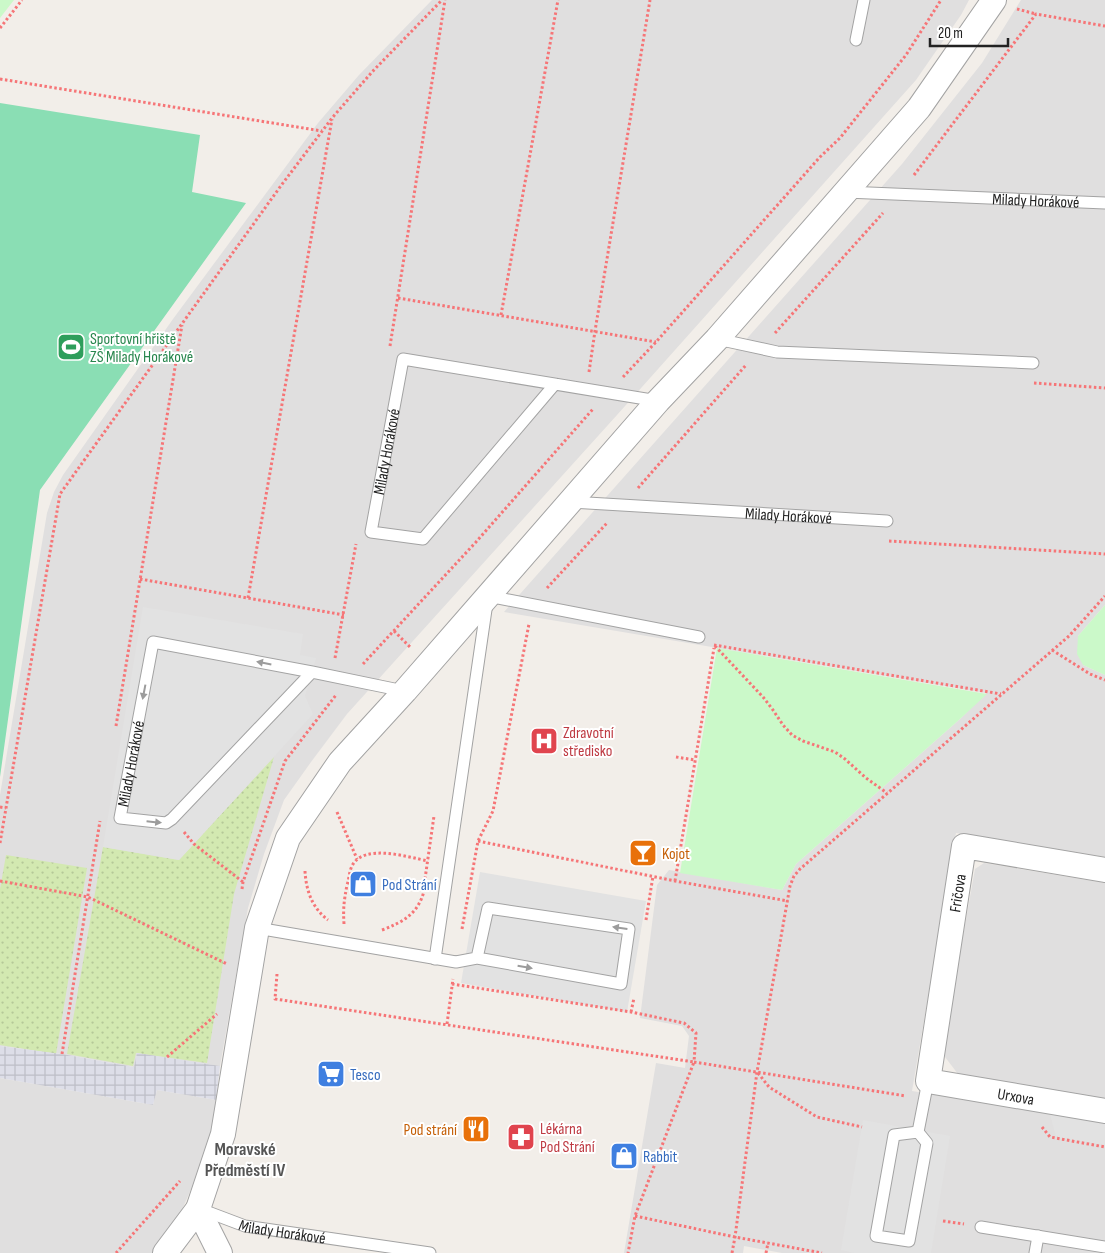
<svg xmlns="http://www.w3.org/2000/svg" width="1105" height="1253" font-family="'Sofia Sans Condensed',sans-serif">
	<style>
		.residential { fill: #e0dfdf }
		.grass { fill: url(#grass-dots) }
		.park { fill: #cbf9c9 }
		.pitch { fill: #8adeb4 }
		.parking { fill: #e2e2e2 }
		.plaza { fill: url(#plaza-grid) }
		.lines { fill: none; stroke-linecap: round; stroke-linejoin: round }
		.lane-casing { stroke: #a3a3a3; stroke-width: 13 }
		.street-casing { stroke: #a3a3a3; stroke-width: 26 }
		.path { stroke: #f67577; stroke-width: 3; stroke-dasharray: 2.5 2.5; stroke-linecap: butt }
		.lane { stroke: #fff; stroke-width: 11 }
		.street { stroke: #fff; stroke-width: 24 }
		.oneway { fill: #9c9c9c }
		.labels { text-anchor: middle; stroke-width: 4; stroke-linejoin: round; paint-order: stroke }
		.street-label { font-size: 16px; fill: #222; stroke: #fff }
		.leisure-label { font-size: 16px; fill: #27864d; stroke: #fff; text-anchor: start }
		.health-label { font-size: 16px; fill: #be3a42; stroke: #fff; text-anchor: start }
		.food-label { font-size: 16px; fill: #c56008; stroke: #fff; text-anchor: start }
		.shop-label { font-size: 16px; fill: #366cbe; stroke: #fff; text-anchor: start }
		.neighbourhood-label { font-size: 18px; font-weight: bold; fill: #555; stroke: #fff }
	</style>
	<defs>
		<pattern id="grass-dots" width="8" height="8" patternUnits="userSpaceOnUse" patternTransform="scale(1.25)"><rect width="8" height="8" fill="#d3e9b1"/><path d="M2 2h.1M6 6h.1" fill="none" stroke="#b5c898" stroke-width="1.8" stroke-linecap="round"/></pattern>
		<pattern id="plaza-grid" width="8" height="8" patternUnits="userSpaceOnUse" patternTransform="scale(1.25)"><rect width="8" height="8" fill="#dddee8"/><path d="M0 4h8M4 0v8" fill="none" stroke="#bdbec7"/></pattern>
	</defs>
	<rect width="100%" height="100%" fill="#f2eee9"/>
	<!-- residential -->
	<path class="residential" d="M432,0H969L961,15L916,80L617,415L347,714L311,762L284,800L264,854L248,908L220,1066L137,1054L134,1067L62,1054L0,1046V795L47,513L54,492L63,475L173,319L318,123L359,75Z
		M1021,0H1105V605L1078,636L1083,665L1105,675V857L956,833L912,1091L1105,1123V1253H782L744,1246L743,1253H624L656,1063L685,1068L689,1036L682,1026L640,1018L657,885L669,870L782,890L796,864L960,719L986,693L504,612L902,164L982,63Z
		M984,863L1105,883V1102L958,1074L945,1057V1036L975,869Z
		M0,1078L153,1105L157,1090L216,1100L211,1131L197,1176L180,1214L153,1253H0Z"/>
	<!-- grass -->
	<path class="grass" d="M274,757L234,894L207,1063L136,1053L133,1066L67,1054L103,847L179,860Z
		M6,855L87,868L56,1054L0,1045V889Z"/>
	<!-- park -->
	<path class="park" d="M0,0H14L0,18Z
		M1105,605V675L1083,665L1077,654L1078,636Z
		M717,648L987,694L960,719L796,864L782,890L680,873Z"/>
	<!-- pitch -->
	<path class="pitch" d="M0,103L200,135L192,192L246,203L40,490L0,777Z"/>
	<!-- parking -->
	<path class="parking" d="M143,607L303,634L300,655L316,658L305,696L313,714L179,860L103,847Z
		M480,872L646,901L627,1012L461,983Z
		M1050,1114L1105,1123V1145L1056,1137Z
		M863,1120L950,1136L931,1253H855L841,1250Z"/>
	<!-- plaza -->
	<path class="plaza" d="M0,1046L62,1054L134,1067L137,1053L220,1066L216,1100L157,1090L153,1105L0,1078Z"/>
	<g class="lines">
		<defs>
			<g id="lane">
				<path d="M856,40L864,0"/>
				<path id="s1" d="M846,192L1105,203"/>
				<path d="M717,339L777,352L1033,363"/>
				<path id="s2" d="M555,384L423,539L371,532L403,359C488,373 573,387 658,401"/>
				<path id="s3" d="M571,502L887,521"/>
				<path id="s4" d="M312,672L172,819L166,823L120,818L153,642L312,672L404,691"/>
				<path d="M257,928L456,962L477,958L621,984L629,929L488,908L477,958"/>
				<path d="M435,959L488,596L699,637"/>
				<path d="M918,1132L894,1135L876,1236L909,1241L927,1143L918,1132L928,1081"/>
				<path id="s5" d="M200,1209L245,1226L430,1253"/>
				<path d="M981,1227L1105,1247"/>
				<path d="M1035,1253L1038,1236"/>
			</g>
			<g id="street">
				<path id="s6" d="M1105,870L964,846L928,1081L1105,1111"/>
				<path d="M198,1209L220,1253"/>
				<path d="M165,1253L198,1209L223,1134L257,928L288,838L340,762L405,691L658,401L717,339L919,108L994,0"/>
			</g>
		</defs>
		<!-- lane casing -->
		<use href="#lane" class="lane-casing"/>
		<!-- street casing -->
		<use href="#street" class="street-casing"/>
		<!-- path -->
		<path class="path" d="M1017,9L1036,14
			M0,28L22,0
			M0,79L322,131
			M914,175L1036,14L1105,26
			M398,298L656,342
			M501,315L558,0
			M775,333L883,213
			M390,346L445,0
			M589,372L595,331L650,0
			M623,377L656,342L820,157L840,138L906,55L941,0
			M1034,383L1105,388
			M638,488L746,365
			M889,541L1105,554
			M140,579L344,615
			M547,588L607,523
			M248,598L332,119
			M394,631L411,648
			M714,645L1001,694
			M715,646L763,697L773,710L783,725L792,735L803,741L835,752L845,759L866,778L887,793
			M1052,650L1090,674L1105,680
			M335,658L356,544
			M363,664L476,542L593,409
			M116,726L182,325
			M676,757L695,760
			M0,807L6,808
			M337,812L357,859
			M184,832L194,844L243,882
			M478,841L675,881L788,901
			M0,843L60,494L280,187L332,118L372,72L442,0
			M305,871C306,890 312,908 328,920
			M425,879L434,816
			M0,881L88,897L227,964
			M675,881L714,648
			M242,889L243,882L285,761L336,695
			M646,920L653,876
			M344,924C343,908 344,901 347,885C349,880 349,872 352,866C363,843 408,857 428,861
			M462,929L478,841L493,811L529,624
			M382,930C403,922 418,914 424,891
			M277,974L275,999L694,1062L635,1216L628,1253
			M452,984L631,1012L684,1023L696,1033L694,1062L906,1096
			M631,1012L634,998
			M447,1024L453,979
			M62,1054L100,821
			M167,1057L217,1014
			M758,1073L769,1087L817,1117L862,1127
			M1042,1127L1050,1137L1105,1147
			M635,1216L735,1237L822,1253
			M943,1221L964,1224
			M116,1253L180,1181
			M732,1253L735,1237L757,1072L790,886L794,876L800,869L1069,636L1105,596
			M766,1253L768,1243"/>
		<!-- lane -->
		<use href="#lane" class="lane"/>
		<!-- street -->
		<use href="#street" class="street"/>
	</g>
	<!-- one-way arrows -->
	<defs><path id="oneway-solid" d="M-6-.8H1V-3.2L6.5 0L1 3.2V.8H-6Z" transform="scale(1.25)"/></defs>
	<g class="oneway">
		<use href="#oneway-solid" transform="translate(264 663) rotate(-169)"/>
		<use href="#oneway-solid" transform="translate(144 692) rotate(101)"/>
		<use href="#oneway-solid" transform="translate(154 822) rotate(6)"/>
		<use href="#oneway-solid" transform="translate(620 928) rotate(-172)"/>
		<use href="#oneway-solid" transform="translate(525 967) rotate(10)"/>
	</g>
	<!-- icons -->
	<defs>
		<symbol id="stadium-square" viewBox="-11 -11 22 22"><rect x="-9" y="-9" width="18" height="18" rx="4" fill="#2e9e5b" stroke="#fff"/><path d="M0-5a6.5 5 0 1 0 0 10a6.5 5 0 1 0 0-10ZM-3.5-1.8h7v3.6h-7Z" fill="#fff"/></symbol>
		<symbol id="hospital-square" viewBox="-11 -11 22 22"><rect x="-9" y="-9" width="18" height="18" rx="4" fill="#e0444e" stroke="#fff"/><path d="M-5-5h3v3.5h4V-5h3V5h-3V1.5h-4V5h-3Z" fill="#fff"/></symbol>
		<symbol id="bar-square" viewBox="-11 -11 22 22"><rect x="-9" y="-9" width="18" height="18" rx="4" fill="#e8710a" stroke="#fff"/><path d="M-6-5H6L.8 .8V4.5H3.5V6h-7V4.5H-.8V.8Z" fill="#fff"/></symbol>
		<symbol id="shop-square" viewBox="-11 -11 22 22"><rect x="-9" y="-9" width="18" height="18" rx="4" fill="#3f7fe0" stroke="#fff"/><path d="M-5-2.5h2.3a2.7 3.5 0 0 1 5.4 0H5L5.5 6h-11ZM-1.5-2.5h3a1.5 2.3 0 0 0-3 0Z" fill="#fff"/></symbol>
		<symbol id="supermarket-square" viewBox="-11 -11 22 22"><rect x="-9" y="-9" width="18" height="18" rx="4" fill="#3f7fe0" stroke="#fff"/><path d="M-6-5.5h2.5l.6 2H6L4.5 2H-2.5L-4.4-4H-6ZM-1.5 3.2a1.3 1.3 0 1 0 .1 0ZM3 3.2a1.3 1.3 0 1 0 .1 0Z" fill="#fff"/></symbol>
		<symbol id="restaurant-square" viewBox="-11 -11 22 22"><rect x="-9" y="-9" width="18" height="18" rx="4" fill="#e8710a" stroke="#fff"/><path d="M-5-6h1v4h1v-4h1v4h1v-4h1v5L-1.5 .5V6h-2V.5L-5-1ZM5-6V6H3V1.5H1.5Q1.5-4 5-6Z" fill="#fff"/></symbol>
		<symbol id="pharmacy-square" viewBox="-11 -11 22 22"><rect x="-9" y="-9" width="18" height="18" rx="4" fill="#e0444e" stroke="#fff"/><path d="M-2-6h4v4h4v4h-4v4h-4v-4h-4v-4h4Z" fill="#fff"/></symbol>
	</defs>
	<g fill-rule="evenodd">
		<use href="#stadium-square" x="55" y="331" width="32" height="32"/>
		<use href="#hospital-square" x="528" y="725" width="32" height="32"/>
		<use href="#bar-square" x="627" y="837" width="32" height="32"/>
		<use href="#shop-square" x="347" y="868" width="32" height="32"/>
		<use href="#supermarket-square" x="315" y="1058" width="32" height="32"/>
		<use href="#restaurant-square" x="460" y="1113" width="32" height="32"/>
		<use href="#pharmacy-square" x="505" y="1121" width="32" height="32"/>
		<use href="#shop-square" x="608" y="1140" width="32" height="32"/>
	</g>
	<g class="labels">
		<!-- street labels -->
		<g class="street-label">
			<text dy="6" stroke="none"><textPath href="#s1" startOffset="190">Milady Horákové</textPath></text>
			<text dy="6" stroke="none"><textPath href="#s2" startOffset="338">Milady Horákové</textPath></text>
			<text dy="6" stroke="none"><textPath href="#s3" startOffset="218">Milady Horákové</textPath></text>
			<text dy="6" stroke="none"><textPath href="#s4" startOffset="312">Milady Horákové</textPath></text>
			<text transform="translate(957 893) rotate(-81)" y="6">Fričova</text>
			<text dy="6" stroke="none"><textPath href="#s6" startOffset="470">Urxova</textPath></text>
			<text dy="6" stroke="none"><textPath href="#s5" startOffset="86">Milady Horákové</textPath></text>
		</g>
		<!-- leisure labels -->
		<g class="leisure-label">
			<text x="90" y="344">Sportovní hřiště<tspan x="90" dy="18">ZŠ Milady Horákové</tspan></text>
		</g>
		<!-- health labels -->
		<g class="health-label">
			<text x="563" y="738">Zdravotní<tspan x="563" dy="18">středisko</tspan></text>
			<text x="540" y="1134">Lékárna<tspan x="540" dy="18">Pod Strání</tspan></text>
		</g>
		<!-- food labels -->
		<g class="food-label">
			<text x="662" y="859">Kojot</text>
			<text x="457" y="1135" text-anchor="end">Pod strání</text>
		</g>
		<!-- shop labels -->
		<g class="shop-label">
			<text x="382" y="890">Pod Strání</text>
			<text x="350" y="1080">Tesco</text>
			<text x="643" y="1162">Rabbit</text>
		</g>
		<!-- neighbourhood labels -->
		<g class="neighbourhood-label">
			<text x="245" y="1155">Moravské<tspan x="245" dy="21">Předměstí IV</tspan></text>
		</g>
	</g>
	<!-- scale -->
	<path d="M930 38v8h78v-8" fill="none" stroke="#222222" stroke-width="2.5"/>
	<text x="938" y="38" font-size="15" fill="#222222" stroke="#ffffff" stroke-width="4" paint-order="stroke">20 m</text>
</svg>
